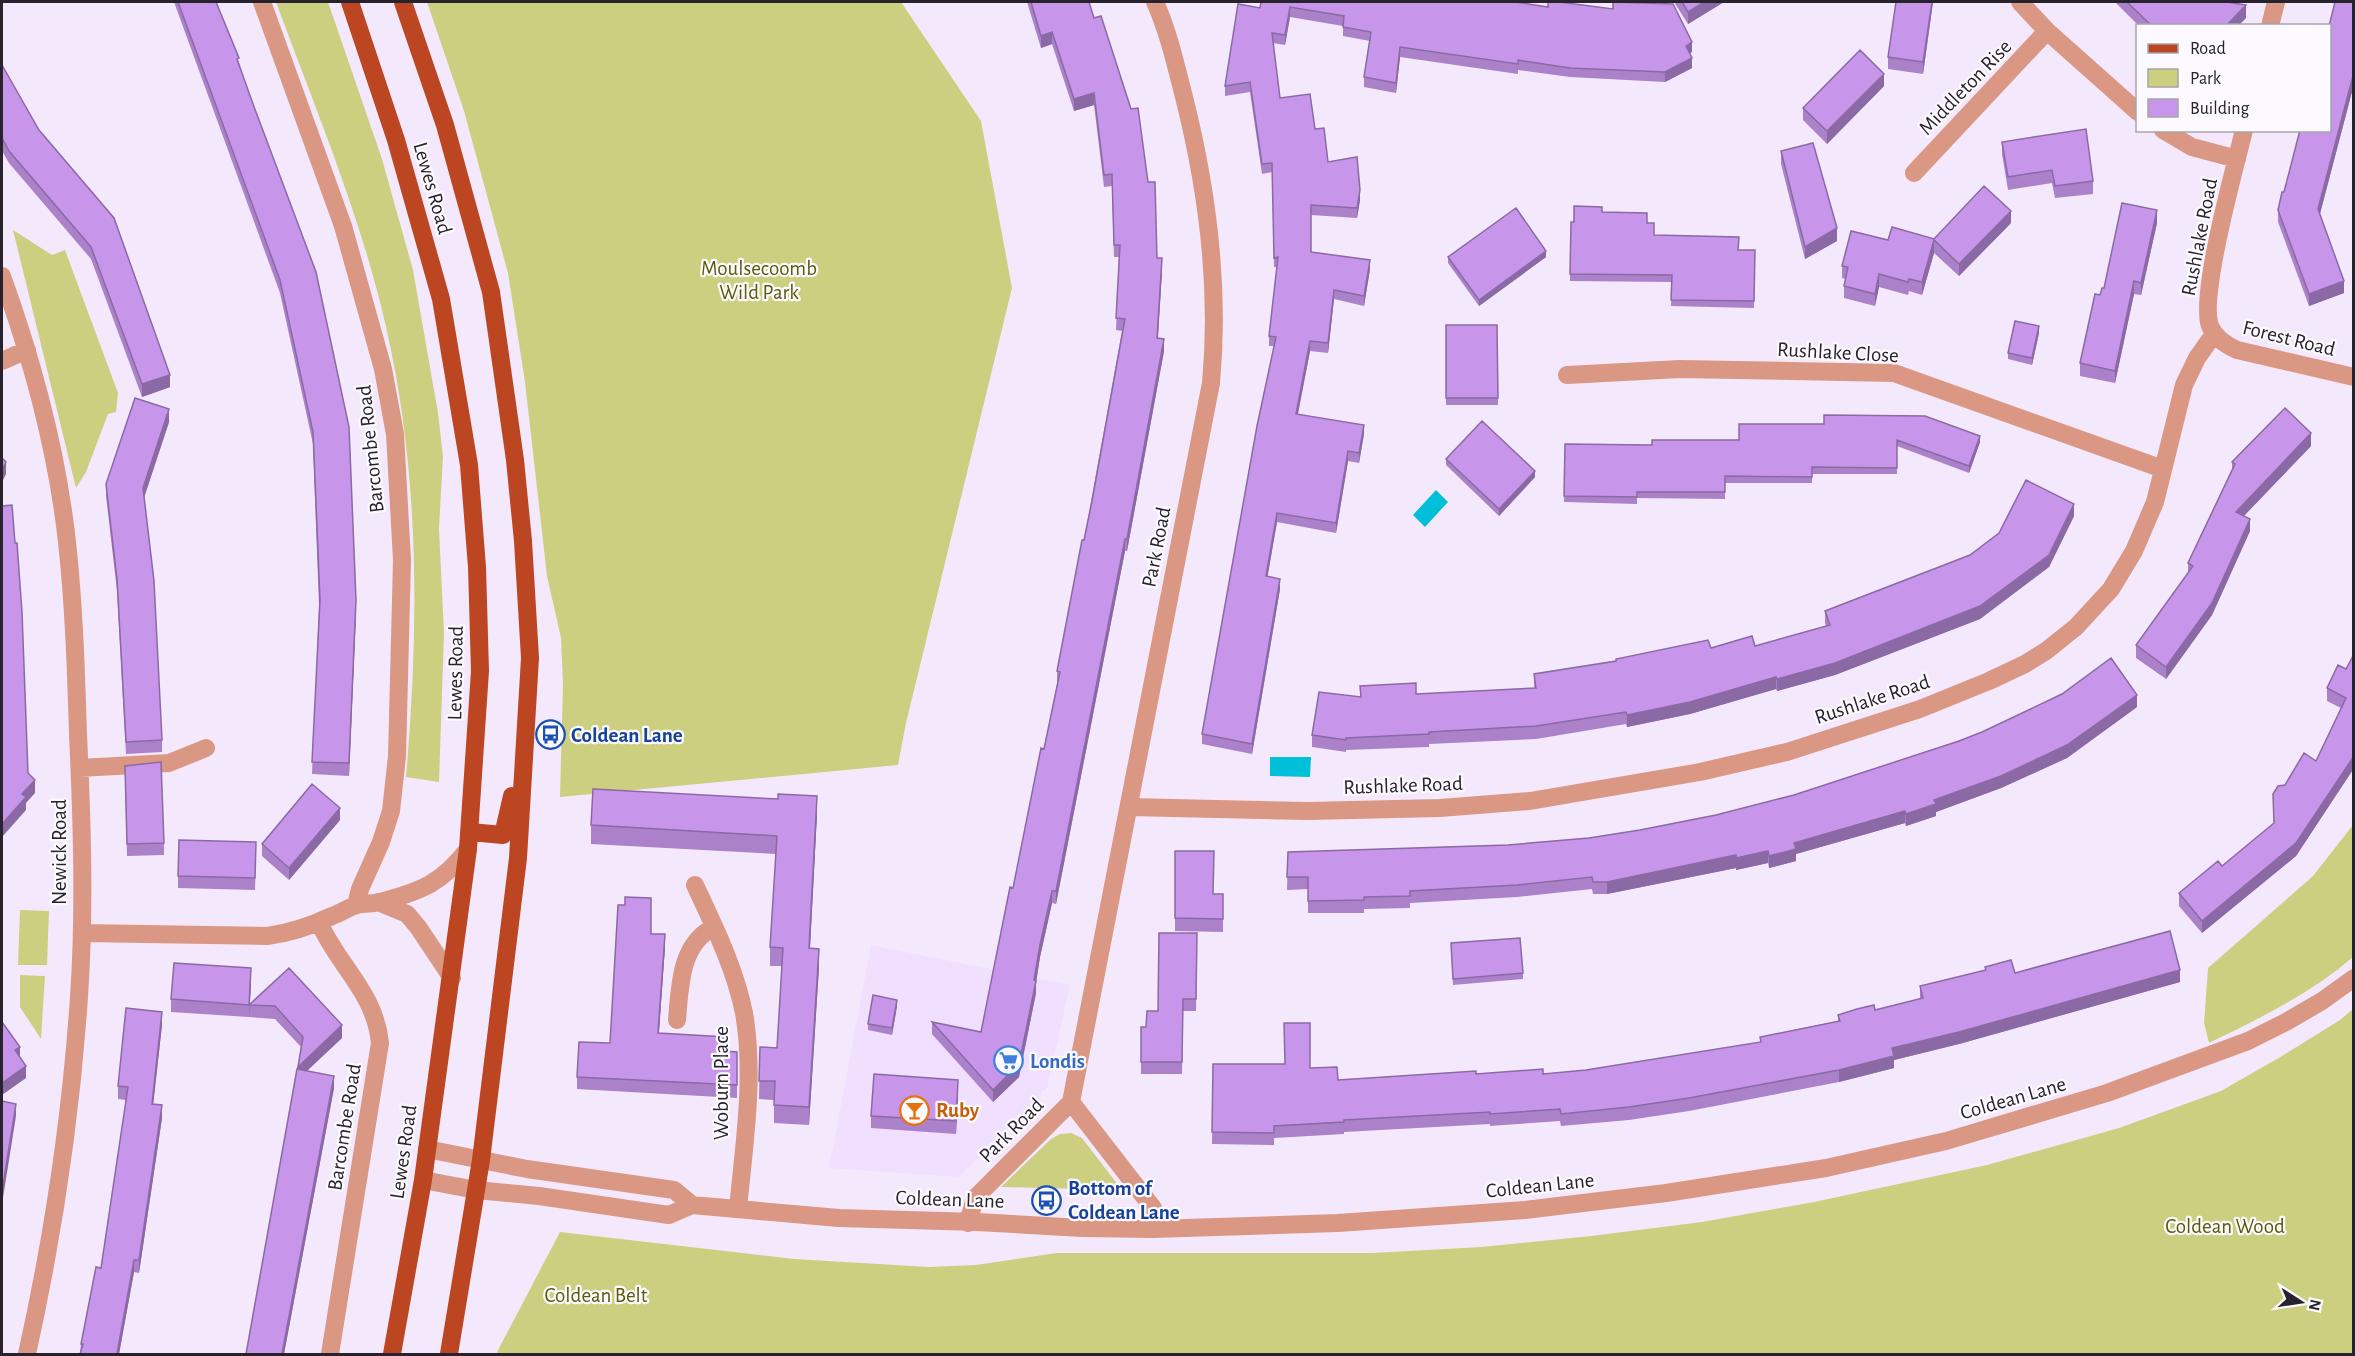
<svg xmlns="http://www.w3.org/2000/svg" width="2355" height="1356" font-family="'Alegreya Sans',sans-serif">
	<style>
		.built { fill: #f0dffe }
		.green { fill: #cdcf80 }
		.water { fill: #00bfd9 }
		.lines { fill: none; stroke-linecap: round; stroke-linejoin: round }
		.minor { stroke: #da9884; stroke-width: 18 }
		.major { stroke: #bc4621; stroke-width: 18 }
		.wall { fill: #ab81ca }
		.shaded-wall { fill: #8b69a4 }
		.building { fill: #c796eb; stroke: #8b69a4; stroke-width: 1.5 }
		.labels { text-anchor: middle; stroke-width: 4.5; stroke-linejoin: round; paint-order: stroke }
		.street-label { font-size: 21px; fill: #27222b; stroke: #fdfaff }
		.park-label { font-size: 21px; fill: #5b5b0a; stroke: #fdfaff }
		.transit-label { font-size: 21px; font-weight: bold; fill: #164399; stroke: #fdfaff; text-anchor: start }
		.shop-label { font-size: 21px; font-weight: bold; fill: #366cbe; stroke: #fdfaff; text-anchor: start }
		.food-label { font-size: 21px; font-weight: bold; fill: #c56008; stroke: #fdfaff; text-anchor: start }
	</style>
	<rect width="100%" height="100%" fill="#f4e9fc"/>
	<!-- built -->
	<path class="built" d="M871,945L1070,985L1047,1089L1041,1092L1040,1102L958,1177L829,1168Z"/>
	<!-- green -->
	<path class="green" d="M276,2H328L382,159L413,270L438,413L443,456L439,528L444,634L439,782L406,777C419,627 420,475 386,327C361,216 315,108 276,2Z
		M427,2H901L981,121L1012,288L906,723L898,765L560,797L563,684L561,638L547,576L525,382L508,273L464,111Z
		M13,230L52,255L65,250L118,393L116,412L108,414L86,472L76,488Z
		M2353,825V957C2310,994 2260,1018 2209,1043L2204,1023L2208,968L2313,876Z
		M20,910L49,911L47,965H18Z
		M20,975L45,976L41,1039L20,1007Z
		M2353,1009V1354H496L560,1232L794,1259L929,1267L976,1265L1057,1253H1372L1481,1247L1591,1236L1702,1222L1814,1202L1987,1165L2119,1128L2221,1091L2282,1056L2340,1020Z
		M1071,1133L1082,1138L1122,1190L1001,1187L1051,1139L1060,1134Z"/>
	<!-- water -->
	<path class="water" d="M1436,490L1448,502L1425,527L1413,515Z
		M1270,757H1311L1310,777L1270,776Z"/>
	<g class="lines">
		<!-- minor -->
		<path class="minor" d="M262,2L343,226L383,369L395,434L402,560L397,756L391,811L381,842L360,889L356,905
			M2020,2L2047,31L2138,112
			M2270,26L2276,2
			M2163,130L2192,147L2237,159
			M2244,130C2235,167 2199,296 2210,326C2215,338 2226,345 2237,350L2354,377
			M1914,173L2047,31
			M2,276C33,362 57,451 67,542C74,606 76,670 78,734C82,821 85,909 79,997C71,1116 53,1237 27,1354
			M2,361L27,350
			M1567,375L1680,369L1894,373L2163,469
			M80,768L169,763L206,748
			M1129,807L1308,811L1440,808L1530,801L1700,772L1787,752L1920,709L1989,681L2025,664L2046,651L2076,627L2111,589L2134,551L2155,502L2184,385L2197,358L2209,341L2217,336
			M695,885C714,926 735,968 744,1013C755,1076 744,1145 738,1209
			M378,902L407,914L418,927L452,978
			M319,922C338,966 375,992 380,1043L330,1354
			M82,933L267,936C290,933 311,926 332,916C341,913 349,907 357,905C365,903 373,904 380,902C422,891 442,883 468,849
			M677,1020C680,986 680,944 714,927
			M1071,1102L1153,1208V1229
			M427,1149L527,1169L674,1190L692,1205
			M423,1180L476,1190L539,1196L669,1215L692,1205L839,1218L977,1222L1082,1228L1153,1229L1338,1223L1525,1210L1666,1193L1826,1168L1946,1141L2107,1093L2248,1041L2286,1022L2322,1001L2354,978
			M968,1223L975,1198L1071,1102L1211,383C1220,287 1207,187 1183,93C1175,62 1168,31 1155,2"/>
		<!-- major -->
		<path class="major" d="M350,2L396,140L441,299L469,465L477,567L480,671L468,849L423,1180L392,1354
			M403,2L445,125L491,292L515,460L523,541L530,658L518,858L481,1160L449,1354
			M470,832L503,835L512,796"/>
	</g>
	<!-- wall -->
	<path class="wall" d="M174,2H216L239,63L356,612L349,776L312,774L319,606L313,444L280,293Z
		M1027,2H1089L1157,258L1162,271L1158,338L1164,351L1127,551H1125L1056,904L1052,903L1040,957L1036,981V993L1019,1077L993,1102L932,1034V1022L981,1032L1044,749L1057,684V671L1084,540L1122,331L1116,330L1119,257H1114L1112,186L1104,187L1094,105L1074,111L1052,44L1041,48Z
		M1261,2L1692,52L1690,53L1692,68L1665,82L1570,77L1518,70V74L1400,57L1396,93L1364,87V77L1370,41L1343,36V26L1290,17L1285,45L1273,43L1280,98L1315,129L1328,162L1360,200L1357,218L1311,215V252L1370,269L1364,306L1334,299L1328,353L1310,351L1298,414L1364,434L1359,463L1348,461L1336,533L1277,522L1267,577L1280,589L1252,754L1202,744V734L1274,346H1269V336L1277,267H1274L1272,172L1262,174L1250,92L1225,96V86L1260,8Z
		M1674,2H1724L1688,24Z
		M1933,2L1923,74L1888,69V57Z
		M2115,2H2227L2246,18L2238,26H2139Z
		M2354,2V84L2320,214L2344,293L2309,306L2278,222V210Z
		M2,65L170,387L142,397L91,259L9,163L2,151Z
		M1884,86L1827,144L1803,120V108Z
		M2002,142L2093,181V194L2055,198L2052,183L2008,190L2002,154Z
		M1781,151L1837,241L1805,259L1781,164Z
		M1602,212L1647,223L1654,235L1739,250H1755L1754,308L1671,306L1672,282L1570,281L1571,222H1574Z
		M2011,223L1959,276L1934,253L1922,295L1909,291L1908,295L1879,287L1875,306L1844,298V286L1846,279L1842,278V266L1888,240L1934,239Z
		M2157,223L2141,295L2134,294L2115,383L2080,376V363L2104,288Z
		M1448,257H1546L1479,306L1448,263Z
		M1446,325H1497L1498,405H1446Z
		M2039,333L2032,365L2008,359V353Z
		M169,422L144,497L162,740V752L126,754L117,591L106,496V484Z
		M1739,424L1980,442L1969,473L1897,446V474H1812V483H1725V499L1637,498V504L1564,502L1565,444L1652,445L1739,440Z
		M2311,446L2244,516L2250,531L2212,615L2166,679L2136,658V645L2188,573V563L2232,469V462Z
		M1446,459L1535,477L1499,516L1446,465Z
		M2074,516L2049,567L1980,619L1835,675L1777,691L1776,689L1690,714L1627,727L1626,724L1536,739L1429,744V747L1346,750V752L1312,747V735L1360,697V686L1416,694L1534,688V674L1711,648L1755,646L1826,626L1825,623V611Z
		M2354,654V768L2296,856L2202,933L2179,906V893L2222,866L2274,823L2285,785L2316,761L2341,708L2327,701V688L2346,669Z
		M2137,707L2067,758L2001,788L1936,812V816L1906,826L1905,823L1796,854V861L1769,868L1768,863L1736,870V868L1607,894H1593L1592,889L1517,897L1410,903V908L1364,909V913H1308V889L1287,890L1288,852L1508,845L1589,838L1640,830L1716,815Z
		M125,778L164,843V855L127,856Z
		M817,814L810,948L819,967L809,1125L774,1123V1100L759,1099L760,1047L777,1048L782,966H770V947L776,854L591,844V825Z
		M340,820L289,880L262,856V844Z
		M1175,851L1213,894H1223V932L1175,931Z
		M256,854L255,890L178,888V876Z
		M1197,933L1196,1011H1183L1182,1074H1141V1027H1146L1158,1011Z
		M651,934L665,947L659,1033L727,1051L737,1052V1098L577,1089V1077L610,1043Z
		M1451,943L1523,973V979L1453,985Z
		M1985,967L2015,973L2180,982L1959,1044L1894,1060V1068L1839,1082L1689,1111L1629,1120L1561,1126L1560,1121L1490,1126V1124L1344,1132V1134L1274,1138V1145L1212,1144L1213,1064L1310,1068L1338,1080L1476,1074H1543L1586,1070L1760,1043V1037L1838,1021V1015L1875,1010L1920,999V986L1985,970Z
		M289,968L342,1038L307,1071L334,1088L284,1354H246L301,1047L275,1019L249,1017V1011V1017L171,1012V999L251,981L250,1004Z
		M897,1006L892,1035L868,1030V1024Z
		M162,1025L153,1104L162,1118L139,1273L134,1272L119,1354H80L81,1344L101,1268L126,1100L118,1099V1086Z
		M958,1092L956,1134L871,1128V1116Z"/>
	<!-- shaded-wall -->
	<path class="shaded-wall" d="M1704,2H1724L1688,24V12Z
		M1932,2H1933L1923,74V62Z
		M2246,5V18L2238,26H2226Z
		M1290,7V17L1285,45V35Z
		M1052,32V44L1041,48V36Z
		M1692,42V52L1686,55V46Z
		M1400,47V57L1396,93V83Z
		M1692,58V68L1665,82V72Z
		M2354,72V84L2318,221V209Z
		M1884,74V86L1827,144V131Z
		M1094,93V105L1074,111V99Z
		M1360,190V200L1357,218V208Z
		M2157,210V223L2141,295V283Z
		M2011,211V223L1959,276V264Z
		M1837,228V241L1805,259V247Z
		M1934,240V253L1922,295V282Z
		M1546,251V257L1479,306V300Z
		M1162,258V271L1157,350V338Z
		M1370,260V269L1364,306V296Z
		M1879,274V287L1875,306V294Z
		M2134,281V294L2115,383V371Z
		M2344,281V293L2309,306V294Z
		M1334,290V299L1328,353V343Z
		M2039,326V333L2032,365V358Z
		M1164,339V351L1127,551V539Z
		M1310,341V351L1296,423V414Z
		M170,375V387L142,397V384Z
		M169,409V422L143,501V488Z
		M1364,425V434L1359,463V453Z
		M2311,433V446L2236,524V512Z
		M1980,436V442L1969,473V466Z
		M1348,451V461L1336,533V523Z
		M6,462V474L2,482V470Z
		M1535,471V477L1499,516V509Z
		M2074,504V516L2049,567L1980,619L1835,675L1777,691V679Z
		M1277,513V522L1266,586V576Z
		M2250,519V531L2212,615L2166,679V667Z
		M1125,539V551L1056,904V891Z
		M1280,579V589L1252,754V744Z
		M356,600V612L349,776V763Z
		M1776,677V689L1690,714L1627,727V715Z
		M2137,695V707L2067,758L2001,788L1936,812V816L1906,826V814Z
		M2354,756V768L2296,856L2202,933V921Z
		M35,780V793L26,803V810L2,837V824L22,794Z
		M817,796V814L809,967V948Z
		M340,808V820L289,880V868Z
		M1905,811V823L1796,854V861L1769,868V856L1794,843Z
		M1768,851V863L1736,870V858Z
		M1736,855V868L1607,894V882Z
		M1052,891V903L1040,957L1036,984V981V993L1019,1077L993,1102V1090L1034,980L1040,945Z
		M665,934V947L658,1045V1033Z
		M819,949V967L809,1125V1107Z
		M251,968V981L249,1017V1005Z
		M2180,970V982L1959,1044L1894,1060V1068L1839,1082V1070L1892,1048Z
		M897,1000V1006L892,1035V1028Z
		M162,1012V1025L152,1116V1104Z
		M342,1025V1038L298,1079V1067Z
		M20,1047V1060L15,1050Z
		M26,1066V1078L2,1095V1083Z
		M334,1076V1088L284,1354H282Z
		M958,1080V1092L956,1134V1121Z
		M16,1104V1116L2,1204V1191Z
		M162,1105V1118L139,1273V1260Z
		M134,1260V1272L119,1354H117Z"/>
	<!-- building -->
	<path class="building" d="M178,2H216L239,58L237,59L253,104L316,272L349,427L356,600L349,763L312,762L320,600L313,432L280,280Z
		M1031,2H1089L1094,18L1101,16L1131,109L1138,108L1148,182H1155L1157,258H1162L1157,338L1164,339L1127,539H1125L1056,891H1052L1040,945L1034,980L1036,981L1019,1064L993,1090L932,1022L981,1032L1010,887L1013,888L1041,748L1044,749L1060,672L1057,671L1082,540H1084L1092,501L1125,319L1116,318L1120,245H1114L1112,174L1104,175L1094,93L1074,99L1052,32L1041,36Z
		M1261,2H1516L1548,7V2H1559L1613,9V2L1673,4L1692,42L1686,46L1692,58L1665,72L1570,68L1518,60V64L1400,47L1396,83L1364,77L1371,32L1343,27L1344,16L1290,7L1285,35L1272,33L1280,98L1310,94L1315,129L1324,128L1328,162L1357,157L1360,190L1357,208L1311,205V252L1370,260L1364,296L1334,290L1328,343L1310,341L1296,414L1364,425L1359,453L1348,451L1336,523L1277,513L1266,576L1280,579L1252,744L1202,734L1257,426L1276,337L1269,336L1278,257L1274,258L1272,163L1262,164L1250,82L1225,86L1238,4L1260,8Z
		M1682,2H1704L1688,12Z
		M1896,2H1932L1923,62L1888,57Z
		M2127,2H2227L2246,5L2226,26H2152Z
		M2335,2H2354V72L2318,209L2344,281L2309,294L2278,210L2282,192H2284L2300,130H2330L2329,26Z
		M1860,50L1884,74L1827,131L1803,108Z
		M2,65L39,130L114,218L170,375L142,384L91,247L9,151L2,138Z
		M2086,129L2093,181L2055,186L2052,170L2008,177L2002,142Z
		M1813,143L1837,228L1805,247L1781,151Z
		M1984,186L2011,211L1959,264L1934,240L1922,282L1909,279L1908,282L1879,274L1875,294L1844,286L1848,267L1842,266L1851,231L1888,240L1892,227L1934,239Z
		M2122,203L2157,210L2141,283L2134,281L2115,371L2080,363L2095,294L2100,295L2102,288H2104Z
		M1574,206L1602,207V212L1647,213V223H1654V235L1739,237L1738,250H1755L1754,301L1671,300L1672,275L1570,274L1571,222H1574Z
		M1516,208L1546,251L1479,300L1448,257Z
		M2015,321L2039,326L2032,358L2008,353Z
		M1446,325H1497L1498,398H1446Z
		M135,398L169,409L143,488L154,581L162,740L126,742L117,579L106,484Z
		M2285,408L2311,433L2236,512L2250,519L2212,603L2166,667L2136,645L2193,566L2188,563L2235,464L2232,462Z
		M1824,415L1925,416L1980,436L1969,466L1897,440V468L1812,467V477L1725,476V492H1637V497L1564,496L1565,444L1652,445V440H1739V424H1824Z
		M1482,421L1535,471L1499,509L1446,459Z
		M2,458L6,462L2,470Z
		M2026,480L2074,504L2049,555L1980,606L1835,663L1777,679L1776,677L1690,702L1627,715L1626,712L1536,726L1429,732V734L1346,738V740L1312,735L1319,692L1361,697L1360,686L1416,683V694L1536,688L1534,674L1616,661V659L1708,640L1711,648L1752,636L1755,646L1830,625L1825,611L1970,555L1999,533Z
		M12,505L15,543H17L22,612L28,773L35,780L22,794L26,797L2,824V506Z
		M2354,654V756L2296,843L2202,921L2179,893L2218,861L2222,866L2274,823L2273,794L2278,786L2285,785L2304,753L2316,761L2346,698L2327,688L2338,665L2346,669Z
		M2111,658L2137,695L2067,745L2001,776L1934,800L1936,804L1906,814L1905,811L1794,843L1796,849L1769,856L1768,851L1736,858V855L1607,882H1593L1592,877L1517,885L1410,891V896L1364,897V900L1308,901V877H1287L1288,852L1508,845L1589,838L1640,830L1716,815L1794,795L1959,741L1982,732L2062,694Z
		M161,762L164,843L127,844L125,766Z
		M312,784L340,808L289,868L262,844Z
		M593,789L778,799V794L817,796L809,948L819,949L809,1107L774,1105L775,1081H759L760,1047L777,1048L783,948L770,947L777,836L591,825Z
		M179,840L256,842L255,878L178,876Z
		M1175,851H1214L1213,894H1223V919L1175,918Z
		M625,897L651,898V934H665L658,1033L727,1037L726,1051L737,1052V1085L577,1077L579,1042L610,1043L618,905H625Z
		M2170,931L2180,970L1959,1032L1892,1048L1894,1056L1839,1070L1689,1098L1629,1107L1561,1114L1560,1109L1490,1114V1112L1344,1120V1122L1274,1126V1133L1212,1132L1213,1064H1285L1284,1023H1310V1068L1337,1067L1338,1080L1476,1071V1074L1543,1069V1074L1586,1070L1761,1042L1760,1037L1840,1021L1838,1015L1857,1009L1874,1005L1875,1010L1923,998L1920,986L1986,970L1985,967L2011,960L2015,973Z
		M1159,933H1197L1196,999H1183L1182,1062H1141V1027H1146L1147,1011H1158Z
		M1520,938L1523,973L1453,979L1451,943Z
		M174,963L251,968L249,1005L171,999Z
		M289,968L342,1025L298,1067L303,1037L275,1006L249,1005Z
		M873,995L897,1000L892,1028L868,1024Z
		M126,1008L162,1012L152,1104L162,1105L139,1260H134L117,1354H80L83,1344H81L96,1267L101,1268L128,1087L118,1086Z
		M2,1022L20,1047L15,1050L26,1066L2,1083Z
		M297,1069L334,1076L282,1354H246Z
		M874,1074L958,1080L956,1121L871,1116Z
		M2,1101L16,1104L2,1191Z"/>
	<!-- icons -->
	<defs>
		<symbol id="bus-ring" viewBox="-11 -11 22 22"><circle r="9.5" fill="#fdfaff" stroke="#1a4fb4" stroke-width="1.5"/><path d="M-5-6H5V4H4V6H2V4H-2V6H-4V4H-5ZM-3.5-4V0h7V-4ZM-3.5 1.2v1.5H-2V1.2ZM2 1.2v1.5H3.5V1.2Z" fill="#1a4fb4"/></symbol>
		<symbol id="supermarket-ring" viewBox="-11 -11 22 22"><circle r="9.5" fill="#fdfaff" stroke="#3f7fe0" stroke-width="1.5"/><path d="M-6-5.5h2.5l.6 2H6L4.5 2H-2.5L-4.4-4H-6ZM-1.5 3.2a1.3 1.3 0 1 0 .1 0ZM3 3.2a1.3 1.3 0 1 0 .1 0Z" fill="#3f7fe0"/></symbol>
		<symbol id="bar-ring" viewBox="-11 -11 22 22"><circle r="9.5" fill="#fdfaff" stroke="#e8710a" stroke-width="1.5"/><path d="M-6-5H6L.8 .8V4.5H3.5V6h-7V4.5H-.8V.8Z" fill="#e8710a"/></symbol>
	</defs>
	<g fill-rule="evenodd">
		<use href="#bus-ring" x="534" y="718" width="33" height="33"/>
		<use href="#supermarket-ring" x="992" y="1044" width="33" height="33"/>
		<use href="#bar-ring" x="898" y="1094" width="33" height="33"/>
		<use href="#bus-ring" x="1030" y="1184" width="33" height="33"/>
	</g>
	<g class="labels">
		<!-- street labels -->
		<g class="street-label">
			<text transform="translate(1965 87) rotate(-46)" y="7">Middleton Rise</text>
			<text transform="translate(433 188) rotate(74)" y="7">Lewes Road</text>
			<text transform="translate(2199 237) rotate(-79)" y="7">Rushlake Road</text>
			<text transform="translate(2289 338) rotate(14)" y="7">Forest Road</text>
			<text transform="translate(1838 352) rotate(3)" y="7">Rushlake Close</text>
			<text transform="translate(370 449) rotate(-96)" y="7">Barcombe Road</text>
			<text transform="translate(1156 547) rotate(-79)" y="7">Park Road</text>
			<text transform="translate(455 673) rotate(-89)" y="7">Lewes Road</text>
			<text transform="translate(1872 699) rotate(-18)" y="7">Rushlake Road</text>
			<text transform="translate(1403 785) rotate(-2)" y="7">Rushlake Road</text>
			<text transform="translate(59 852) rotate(-90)" y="7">Newick Road</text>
			<text transform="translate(721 1083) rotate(-90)" y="7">Woburn Place</text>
			<text transform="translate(2013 1098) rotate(-16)" y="7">Coldean Lane</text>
			<text transform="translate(344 1127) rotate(-81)" y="7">Barcombe Road</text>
			<text transform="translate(1011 1130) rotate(-45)" y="7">Park Road</text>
			<text transform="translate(403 1152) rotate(-82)" y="7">Lewes Road</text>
			<text transform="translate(1540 1185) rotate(-6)" y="7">Coldean Lane</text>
			<text transform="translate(950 1199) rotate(2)" y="7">Coldean Lane</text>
		</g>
		<!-- park labels -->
		<g class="park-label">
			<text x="759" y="275">Moulsecoomb<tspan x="759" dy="24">Wild Park</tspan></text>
			<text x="2225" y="1233">Coldean Wood</text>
			<text x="596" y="1302">Coldean Belt</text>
		</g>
		<!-- transit labels -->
		<g class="transit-label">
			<text x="571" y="742">Coldean Lane</text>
			<text x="1068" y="1195">Bottom of<tspan x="1068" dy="24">Coldean Lane</tspan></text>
		</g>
		<!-- shop labels -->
		<g class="shop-label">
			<text x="1030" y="1068">Londis</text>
		</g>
		<!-- food labels -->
		<g class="food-label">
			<text x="936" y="1117">Ruby</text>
		</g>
	</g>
	<!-- border -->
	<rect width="2355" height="1356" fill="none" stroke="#27222b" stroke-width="6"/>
	<!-- legend -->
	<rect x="2136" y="24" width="195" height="108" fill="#fdfaff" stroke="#a7a4aa" stroke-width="1.5"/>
	<rect x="2148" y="44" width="30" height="9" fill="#bc4621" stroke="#a7a4aa" stroke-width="1.5"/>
	<text x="2190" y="54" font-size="18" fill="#27222b">Road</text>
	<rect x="2148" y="69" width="30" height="18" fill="#cdcf80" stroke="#a7a4aa" stroke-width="1.5"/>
	<text x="2190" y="84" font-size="18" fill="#27222b">Park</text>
	<rect x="2148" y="99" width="30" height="18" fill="#c796eb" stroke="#a7a4aa" stroke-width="1.5"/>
	<text x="2190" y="114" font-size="18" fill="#27222b">Building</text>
	<!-- north arrow -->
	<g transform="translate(2301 1302) rotate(102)" stroke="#fdfaff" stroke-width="4.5" paint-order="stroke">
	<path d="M0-4.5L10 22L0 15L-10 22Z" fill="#27222b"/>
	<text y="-9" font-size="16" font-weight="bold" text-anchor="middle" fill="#27222b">N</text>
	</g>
</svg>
